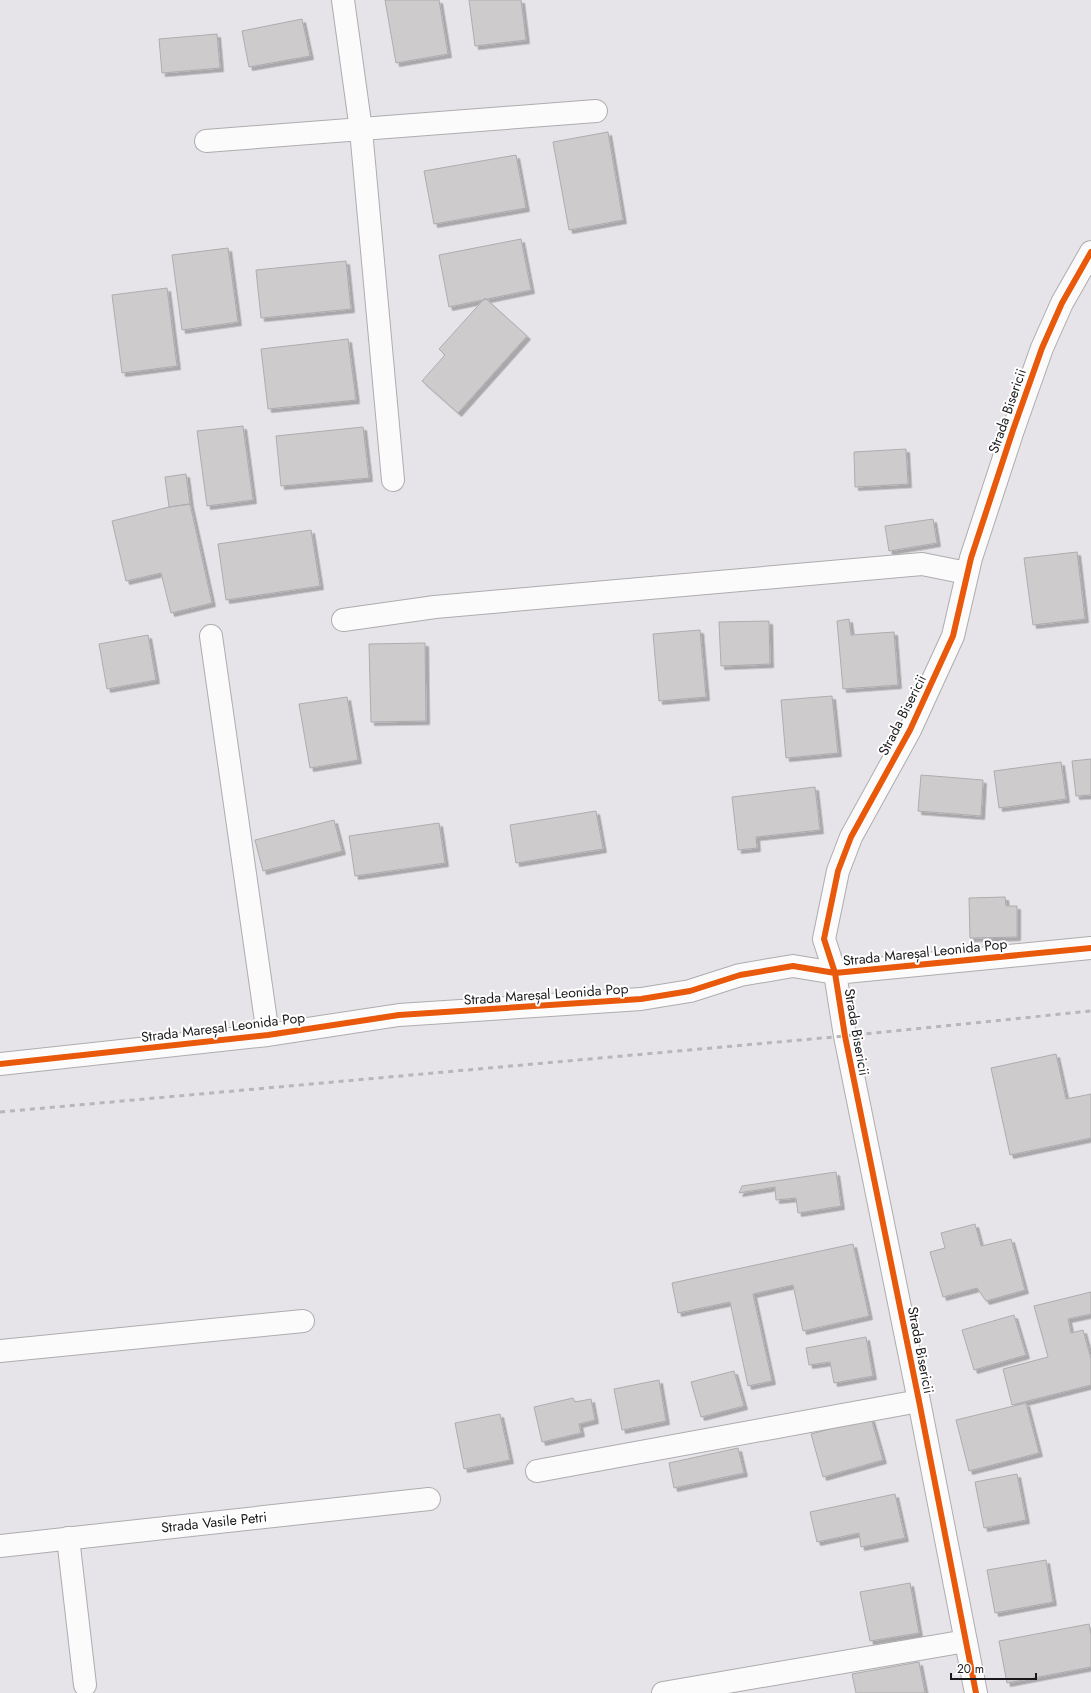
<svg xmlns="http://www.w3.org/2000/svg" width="1091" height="1693" font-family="Jost,sans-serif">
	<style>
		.building { fill: #cdcbcc; stroke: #aeacae; filter: url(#shadow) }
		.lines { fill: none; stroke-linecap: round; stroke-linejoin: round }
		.minor-casing { stroke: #adacae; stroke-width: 24 }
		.minor { stroke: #fbfbfc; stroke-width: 22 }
		.rail { stroke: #b7b6b8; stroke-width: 3; stroke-dasharray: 5 5; stroke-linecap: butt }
		.cycleway-casing { stroke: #fff; stroke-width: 8 }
		.cycleway { stroke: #e8590c; stroke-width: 6 }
		.labels { text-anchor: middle; stroke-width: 4; stroke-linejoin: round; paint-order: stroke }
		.street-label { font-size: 14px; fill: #19181a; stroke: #fff }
	</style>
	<defs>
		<filter id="shadow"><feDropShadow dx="3.5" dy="3.5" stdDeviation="0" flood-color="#0004"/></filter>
	</defs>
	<rect width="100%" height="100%" fill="#e6e4e8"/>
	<!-- building -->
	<path class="building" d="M385,0H439L448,54L396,63Z
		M469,0H521L526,40L475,46Z
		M302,19L310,56L249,67L242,31Z
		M217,34L220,68L162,73L159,39Z
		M608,132L623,220L569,230L553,142Z
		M516,155L526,208L434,224L424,171Z
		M521,239L531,290L449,307L439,255Z
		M228,248L238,322L182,330L172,255Z
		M346,261L351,309L261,318L256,270Z
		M167,288L177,366L122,373L112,295Z
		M485,298L527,336L458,413L422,381L445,355L439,349Z
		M348,339L356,400L268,409L261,349Z
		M243,426L253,500L207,506L197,431Z
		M363,427L369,478L281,486L276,436Z
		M906,449L908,484L855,487L854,452Z
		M186,474L190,504L169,507L165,477Z
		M190,504L212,603L171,613L161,573L126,581L112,521L169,507Z
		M933,519L937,543L889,551L885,526Z
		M311,530L320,586L226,600L218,544Z
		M1077,552L1085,619L1033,625L1024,558Z
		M849,619L851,635L894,632L898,685L843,689L837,621Z
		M769,621L770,664L721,666L719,622Z
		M700,630L706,697L659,701L653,634Z
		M148,635L156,680L107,689L99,644Z
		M425,643L426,721L371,722L369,644Z
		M832,696L838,753L786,758L781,700Z
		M347,697L358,760L310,768L299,704Z
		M1091,759V795L1076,796L1072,761Z
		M1061,762L1066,799L999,808L994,771Z
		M921,775L983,780L981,816L918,811Z
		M815,787L820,830L756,837L757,848L738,850L732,797Z
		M596,811L603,849L516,863L510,825Z
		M334,820L342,851L263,871L255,840Z
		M439,823L445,863L355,876L349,836Z
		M1005,897L1006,906H1017V937L970,938L969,898Z
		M1056,1054L1066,1099L1091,1094V1138L1010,1155L991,1068Z
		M836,1172L841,1206L798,1213L796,1198L776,1200L775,1187L739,1193L742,1186Z
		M975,1224L981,1246L1011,1239L1025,1290L986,1301L977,1288L943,1297L930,1252L945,1248L941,1233Z
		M853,1244L869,1316L803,1331L793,1285L753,1294L772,1381L748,1386L730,1302L678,1313L672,1283Z
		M1091,1292V1314L1068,1319L1071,1333L1083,1330L1091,1359V1385L1012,1405L1003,1369L1048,1357L1034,1306Z
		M1014,1315L1026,1355L974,1370L962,1330Z
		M866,1337L873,1376L834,1383L830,1362L809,1365L806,1348Z
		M734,1371L744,1406L701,1417L691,1382Z
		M659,1380L666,1421L622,1430L614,1389Z
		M573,1398L575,1402L591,1399L595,1420L579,1424L581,1433L542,1442L534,1407Z
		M1026,1403L1039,1453L969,1471L956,1420Z
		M500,1414L510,1460L464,1469L455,1423Z
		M871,1418L883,1460L823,1477L811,1434Z
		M738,1448L744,1473L674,1488L669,1463Z
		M1017,1474L1026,1520L984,1528L975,1482Z
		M895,1494L905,1538L861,1547L859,1533L817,1542L810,1512Z
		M1046,1560L1053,1602L995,1613L987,1570Z
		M910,1583L919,1633L870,1641L860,1592Z
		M1089,1624L1091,1635V1667L1007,1683L999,1641Z
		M919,1662L925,1693H856L852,1674Z"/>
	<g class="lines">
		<defs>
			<path id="minor" d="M343,0L361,130L393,480
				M206,141L596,111
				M343,620L435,607L922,564L967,573
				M211,636L268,1035
				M0,1064L268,1035L399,1015L641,999L690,991L740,975L793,966L835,973L1091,948
				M0,1351L303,1321
				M537,1471L919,1401
				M68,1538L85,1685
				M0,1546L429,1499
				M663,1693L966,1641
				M976,1693L919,1401L845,1036L835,973L824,939L838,871L851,837L910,730L953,636L971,558L1013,430L1042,348L1062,303L1091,252"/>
		</defs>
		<!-- minor casing -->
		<use href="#minor" class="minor-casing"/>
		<!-- minor -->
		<use href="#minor" class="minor"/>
		<!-- rail -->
		<path class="rail" d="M0,1112L845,1036L1091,1011"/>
		<defs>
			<path id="cycleway" d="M0,1064L268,1035L399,1015L641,999L690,991L740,975L793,966L835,973L1091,948
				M976,1693L919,1401L845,1036L835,973L824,939L838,871L851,837L910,730L953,636L971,558L1013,430L1042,348L1062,303L1091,252"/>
		</defs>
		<!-- cycleway casing -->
		<use href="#cycleway" class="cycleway-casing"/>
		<!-- cycleway -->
		<use href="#cycleway" class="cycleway"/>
	</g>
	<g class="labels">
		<!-- street labels -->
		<g class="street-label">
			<text transform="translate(1007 411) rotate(-71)" y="5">Strada Bisericii</text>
			<text transform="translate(902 715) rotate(-63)" y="5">Strada Bisericii</text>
			<text transform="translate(925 952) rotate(-6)" y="5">Strada Mareșal Leonida Pop</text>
			<text transform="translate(546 994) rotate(-4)" y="5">Strada Mareșal Leonida Pop</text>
			<text transform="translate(223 1027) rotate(-7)" y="5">Strada Mareșal Leonida Pop</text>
			<text transform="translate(857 1032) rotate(80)" y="5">Strada Bisericii</text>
			<text transform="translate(921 1350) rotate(79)" y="5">Strada Bisericii</text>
			<text transform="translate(214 1522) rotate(-6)" y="5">Strada Vasile Petri</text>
		</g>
	</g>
	<!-- scale -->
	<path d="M951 1673v6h85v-6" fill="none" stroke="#19181a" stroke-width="2"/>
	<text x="957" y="1673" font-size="12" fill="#19181a" stroke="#ffffff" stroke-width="3" paint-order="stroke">20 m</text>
</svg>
